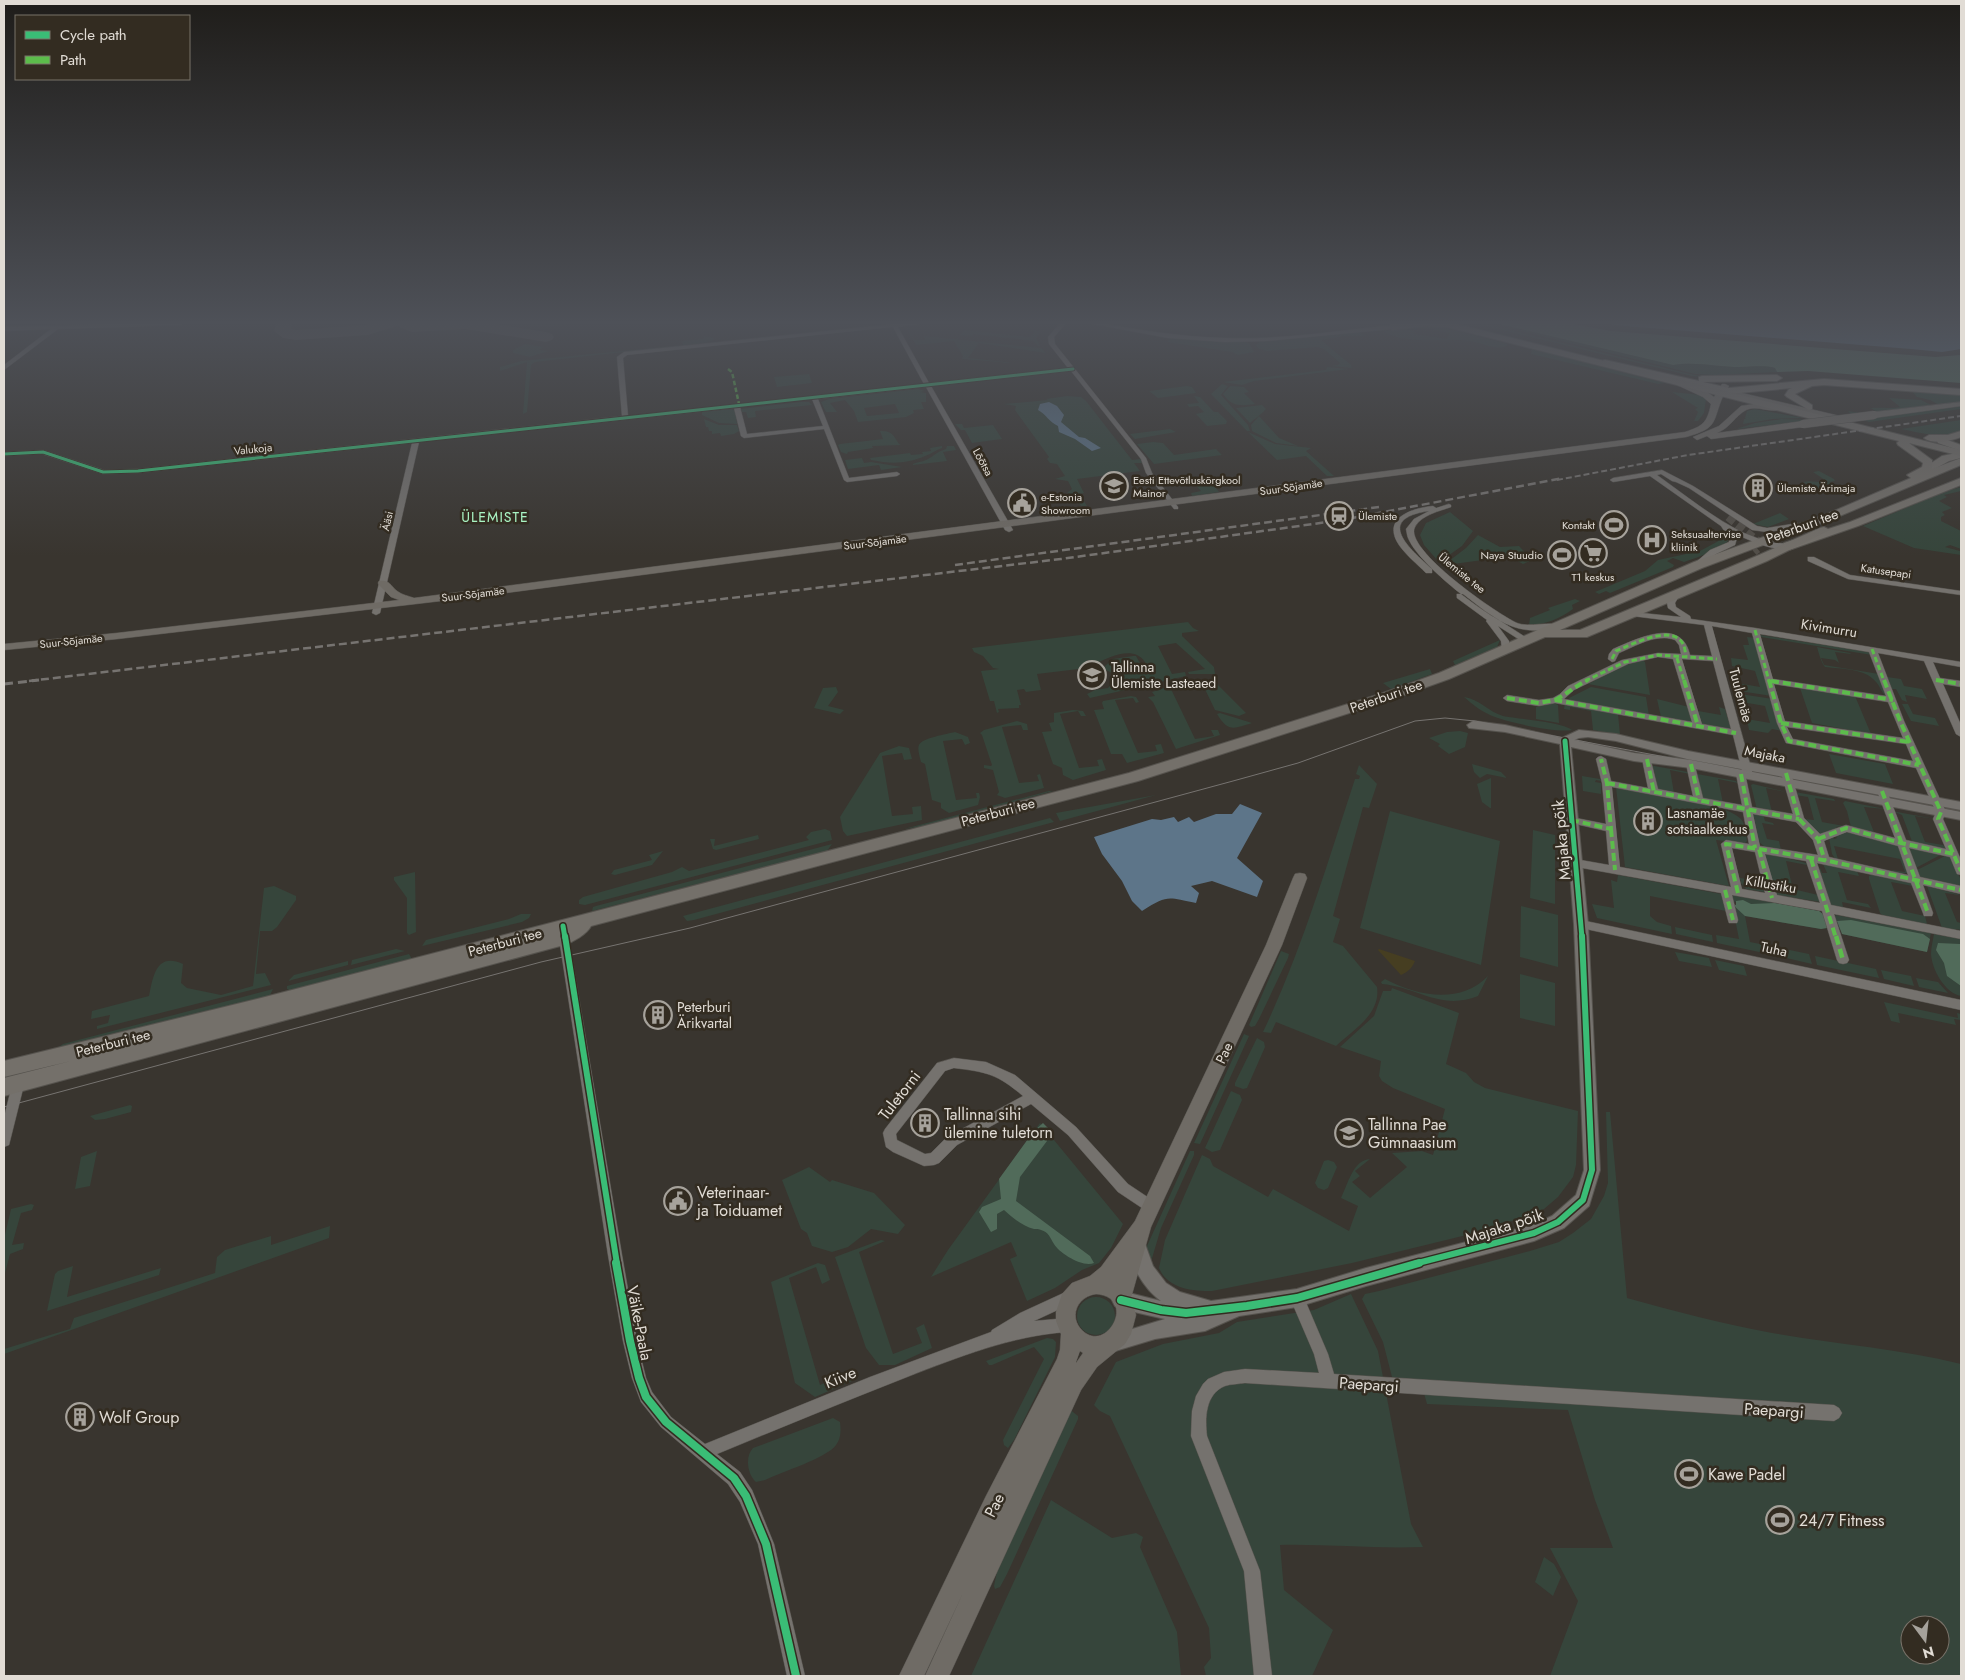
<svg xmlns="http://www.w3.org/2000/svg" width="1965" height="1680" font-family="Jost,sans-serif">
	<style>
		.green { fill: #36453b; fill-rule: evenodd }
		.forest { fill: #516b5a }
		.sand { fill: #463e21 }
		.water { fill: #5d7589 }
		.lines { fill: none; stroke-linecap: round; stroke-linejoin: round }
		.taxiway { fill: #585450; fill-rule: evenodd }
		.minor-tunnel { stroke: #524e48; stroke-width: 8; stroke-dasharray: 8 4; stroke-linecap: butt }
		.minor-casing { stroke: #56534e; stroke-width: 1 }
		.tertiary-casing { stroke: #56534e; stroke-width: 2 }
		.secondary-casing { stroke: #56534e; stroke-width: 1 }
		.primary-casing { stroke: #56534e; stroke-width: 2 }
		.trunk-casing { stroke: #56534e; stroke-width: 2 }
		.minor { fill: #75726e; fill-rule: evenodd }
		.tertiary { fill: #75726e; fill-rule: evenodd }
		.secondary { fill: #6f6b65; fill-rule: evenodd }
		.primary { fill: #76726c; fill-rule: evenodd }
		.trunk { fill: #74706a; fill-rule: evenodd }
		.tram { stroke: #767370; stroke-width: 1 }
		.rail-far2 { stroke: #767370; stroke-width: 2; stroke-dasharray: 6 3; stroke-linecap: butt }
		.rail-far1 { stroke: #767370; stroke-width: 2.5; stroke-dasharray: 8 4; stroke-linecap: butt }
		.rail { stroke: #767370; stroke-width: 3; stroke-dasharray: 9 5; stroke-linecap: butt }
		.secondary-bridge-casing { stroke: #56534e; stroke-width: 9; stroke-linecap: butt }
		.secondary-bridge { stroke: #6f6b65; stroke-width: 8 }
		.quiet-far3 { stroke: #5cbc4b; stroke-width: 2.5; stroke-dasharray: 4.5 2.5; stroke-linecap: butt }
		.quiet-far2 { stroke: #5cbc4b; stroke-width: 3; stroke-dasharray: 5.5 3; stroke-linecap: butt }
		.quiet-far1 { stroke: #5cbc4b; stroke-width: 4; stroke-dasharray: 8 4; stroke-linecap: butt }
		.quiet { stroke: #5cbc4b; stroke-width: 4.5; stroke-dasharray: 9 4.5; stroke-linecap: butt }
		.cycleway-far3-casing { stroke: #332c21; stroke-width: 5 }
		.cycleway-far2-casing { stroke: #332c21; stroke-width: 8 }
		.cycleway-far1-casing { stroke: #332c21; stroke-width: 9 }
		.cycleway-casing { stroke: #332c21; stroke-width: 11 }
		.cycleway-far3 { stroke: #3abd76; stroke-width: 3 }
		.cycleway-far2 { stroke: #3abd76; stroke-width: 5 }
		.cycleway-far1 { stroke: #3abd76; stroke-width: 6 }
		.cycleway { stroke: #3abd76; stroke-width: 8 }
		.labels { text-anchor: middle; stroke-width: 5; stroke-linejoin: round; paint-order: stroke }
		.far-street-label { font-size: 11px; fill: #e1dcd5; stroke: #332c21 }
		.far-poi-label { font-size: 11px; fill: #e1dcd5; stroke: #332c21; text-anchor: start }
		.far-quarter-label { font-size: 14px; letter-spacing: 1px; fill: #a9f4c3; stroke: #332c21 }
		.street-label { font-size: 14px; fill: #e1dcd5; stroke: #332c21 }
		.poi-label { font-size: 14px; fill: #e1dcd5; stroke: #332c21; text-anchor: start }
		.near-street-label { font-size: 16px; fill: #e1dcd5; stroke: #332c21 }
		.near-poi-label { font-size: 16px; fill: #e1dcd5; stroke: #332c21; text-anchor: start }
	</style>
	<rect width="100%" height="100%" fill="#39352f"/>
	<!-- green -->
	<path class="green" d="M535,321V323L565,321H608L543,327L530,325L528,322Z
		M1465,321H1473L1690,374L1708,377L1692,376Z
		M938,322L907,327L914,340H925L924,336L1041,348L1046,353L979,343L968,358L1014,363L962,359L963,356L954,341L916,345L906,327Z
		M1421,326H1438L1508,344C1500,354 1479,340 1461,340C1443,340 1397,343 1384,331L1402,329L1415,331L1414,334L1446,339L1450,333L1419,327L1416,330L1407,328Z
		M1020,329L1041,331L1036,338L1040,346H1038L1034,341L973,334L971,336L960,335L964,330L1030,337L1035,331Z
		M1517,330H1526L1673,365C1696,361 1717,367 1740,367C1753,367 1763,365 1775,368L1777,372L1715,375L1695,374Z
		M1359,332L1366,336H1345L1321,340L1351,365L1352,368L1331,366L1338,365L1340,363L1324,349L1318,347L1268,351L1259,349L1256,345L1261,341Z
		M704,336L713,338L714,340L703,343L535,362L531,365L527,412L523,414L527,362L500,371V367L521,361L683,345L682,341L704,339Z
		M1172,338L1245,342L1249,343L1254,352L1238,355L1232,352L1167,342Z
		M525,344L543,347L539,350L548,351L530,357L513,353V350Z
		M1532,349L1665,383L1658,384L1531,354Z
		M1327,367L1349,369L1254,381L1242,385L1223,382L1326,370Z
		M809,374L812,383L777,387L774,377Z
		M1222,384L1228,386L1221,395L1248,425L1250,431H1247L1211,394Z
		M1187,386L1192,387L1196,393L1158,398L1149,391Z
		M1230,386L1244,387L1249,392L1244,393L1255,404C1241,406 1232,407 1223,394Z
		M918,389L925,391L920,392L926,393V402H921L924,409L913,410L914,413L906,417L858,422L854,411L845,400L830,403L837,412H826L821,402L829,399ZM895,404L899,413L867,416L864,408Z
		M1912,391L1961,395V402L1939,405L1930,400L1917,397Z
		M1672,392L1701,395L1706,399L1704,413L1698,421H1694L1698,412L1695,409L1698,408Z
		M1067,396L1081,397L1086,401L1132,460L1141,459L1144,463H1134L1140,471L1077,479L1084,493L1079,494L1087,506H1081L1073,495L1067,493L1072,489L1068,481L1055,479L1065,476L1057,464L1050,463L1047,459L1049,457L1015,410L1016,406L1004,404L1048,400L1046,399Z
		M1194,396L1200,397L1214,412H1218L1227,421L1226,424L1207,426L1196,414L1204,412L1198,406L1189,407L1187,404L1199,403Z
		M1889,398L1921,400L1931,405L1853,416L1848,411L1860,413L1875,411L1871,408C1881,407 1889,409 1900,407Z
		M801,402H809L812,405L755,411L756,417L748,418L746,412H742L741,409Z
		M1262,405L1266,409C1262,414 1254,419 1250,423L1236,408Z
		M1961,406V409L1869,422L1860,419Z
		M732,409L735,411L737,424L719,423L702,415V412Z
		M1755,409L1803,418L1773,419L1743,424L1744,419H1746L1745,418L1747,411Z
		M1259,416L1279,438L1298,446L1276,443L1252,431L1251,425Z
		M704,419L719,425H737L739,431L734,434L721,436L720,433L712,434V431H709L708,427H706Z
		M1781,419L1813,420L1736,429L1755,423Z
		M1961,420V432C1942,439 1921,433 1901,429Z
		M955,424H962L964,428L993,425L1002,439L972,443L965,430H961Z
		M1170,429L1176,432L1135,439L1130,434Z
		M880,431C892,430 894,436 899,444L901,445L872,446L873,448L848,452L847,454L841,452L838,445L840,444L883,439Z
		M1248,432L1275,444L1311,448L1306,451L1334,476H1327L1306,456L1277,460Z
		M1153,442L1163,443L1174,455L1216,449L1222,455L1154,464L1137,444Z
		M942,446V448C936,450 931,454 925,456C906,464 891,464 871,460L870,458L910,453L911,455L923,454L922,452L931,451L930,448Z
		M947,446H954L956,450L943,452L947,461L913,465V464C917,462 922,462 926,460C934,456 938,451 946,449Z
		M862,458L864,463L871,462L902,467L881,470L879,465L848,469L845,460Z
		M1819,471L1834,479L1835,481L1829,482L1836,488L1822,493L1803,482C1812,480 1818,483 1828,482L1813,472Z
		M1206,479H1209L1219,492L1192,496L1191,493L1201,491L1193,482L1194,480Z
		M1961,487V491L1944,495L1947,497L1939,501L1952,508L1942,512L1945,515L1941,517V521L1961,531V549L1950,545L1945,547L1960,551L1961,555L1914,548L1863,526L1946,491Z
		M1450,512L1473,531L1462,546L1442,560L1438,561L1424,545L1420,535L1426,523Z
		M1780,513L1789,519L1768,527L1753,524Z
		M1478,535L1500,547L1519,546L1532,560L1523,564L1512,558L1505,557L1446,565L1445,564L1466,548Z
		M1724,538L1729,539C1725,549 1695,558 1684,562L1673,558L1667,561L1674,565L1673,567L1610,593L1606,591L1599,594L1595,592L1645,571L1658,560L1700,551Z
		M1575,599L1580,601L1572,605L1573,609C1561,618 1545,625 1529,625L1530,618L1550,610L1548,608Z
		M1188,622L1193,628L1199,631L1182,633V636L1214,667L1215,674H1189L1188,672L1205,669L1176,643L1158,646L1172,674L1185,672L1186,676L1090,698L1087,694L1095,690L1108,688L1118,676L1144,664L1145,662C1134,645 1109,657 1095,664L1093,660H1087L1089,667L1087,668L1037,674L1041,690L1026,692L1024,689L1017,690L1021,705H1019V708L998,709L999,712L997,713L994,701H990L981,671L999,669L993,668L983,656L974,652L972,648Z
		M1760,635L1870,652L1872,655L1761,637Z
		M1747,637L1756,638L1772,696L1739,691L1737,683L1760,687L1755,671L1732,666L1731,658L1748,660L1743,645H1749Z
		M1500,640L1497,647L1455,665L1453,661Z
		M1817,647L1850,653L1851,654L1835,652L1839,663L1835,660L1821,658L1824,665L1879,674L1888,697C1881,694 1881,687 1876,682C1865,668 1841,669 1825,667C1821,662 1819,654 1817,647Z
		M1133,656H1136L1140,663L1114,674L1106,670L1105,666L1113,659Z
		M1642,660L1645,662L1650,695L1588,684L1623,666Z
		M1430,669L1432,674L1391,689L1383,683Z
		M1887,677L1901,679L1904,686L1922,689L1927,699L1905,695L1907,702L1902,700L1896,689H1892Z
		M1209,680L1214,681L1246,713L1239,716L1215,710L1202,683Z
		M1187,683L1197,689H1191L1188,684L1170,687L1195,739L1214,736L1211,730H1218L1220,735L1176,749L1153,702L1148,697L1155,696L1152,692L1176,684Z
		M836,687L838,692L828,706L844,710L840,714L814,708L823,688Z
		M1591,687L1646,697L1649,716L1570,701L1569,698Z
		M1800,688L1855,696L1871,734L1812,723Z
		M1740,694L1773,699L1782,731L1772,729L1768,733L1749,730L1747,719L1770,723L1765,706L1742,702Z
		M1131,696L1136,697L1139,702L1136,703L1133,698L1115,700L1138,753L1157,751L1155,745L1161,744L1164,753L1127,763L1122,754H1111L1094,710L1104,709L1102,703L1103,701Z
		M1464,697C1479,699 1489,712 1503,716C1518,719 1562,722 1572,730C1556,733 1505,722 1490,715C1481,711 1472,704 1464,697Z
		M1657,699L1689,707L1693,723L1661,717Z
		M1554,703L1558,705L1559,723L1536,719V707Z
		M1565,703L1618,714L1620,735L1593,730L1591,711L1570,707V710L1564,709Z
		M1902,704H1908L1913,714L1935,718L1939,726L1911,721Z
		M1719,707L1725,709L1731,729L1701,724L1698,711L1721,715Z
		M1073,710L1083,711L1086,716H1081L1078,711L1060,714L1079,768L1099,766L1097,760L1102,759L1106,770L1073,780L1063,775L1062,768L1053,764L1042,732L1052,731L1049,723L1054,722V713Z
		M1220,713L1252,723C1233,729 1228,732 1217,714Z
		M1017,721L1027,724L1028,730H1023L1021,725L1002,727L1019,783L1039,781L1037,775L1040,774L1044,788L1005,798L997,795L999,792L993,770L984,768V765L991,766L992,765L982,735L980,733L984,730Z
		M1460,731L1468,733L1465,747L1449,754L1438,746L1440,744L1429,738L1447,732Z
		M955,732L968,737L970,743L965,745L962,739L943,741L956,800L977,798L976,793H979L980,797L978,805L949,813L941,808V803L932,800L925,764L921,762C920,757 917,749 919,745C922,738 947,734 955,732Z
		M899,746L909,748L912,759L904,760L902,753L882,756L892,816L913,814L912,807L921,806L922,820L847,836L843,831L840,817L880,753Z
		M1829,754L1885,764L1893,784L1836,773Z
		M1472,764L1501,772L1507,778L1487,774L1480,778L1474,772Z
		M1359,765L1377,784L1369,808L1363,807L1333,916L1340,919L1333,942L1343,946L1377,987C1381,1014 1353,1030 1336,1046L1276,1022L1271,1033L1263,1032C1302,950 1327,864 1355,779H1359L1360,776L1356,774Z
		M1654,766L1688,772L1690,774L1670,770L1674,793L1658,789L1654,771L1651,767Z
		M1697,774L1736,781L1738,783L1718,779L1723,803L1703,799Z
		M1582,776L1600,779L1601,781L1596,780L1595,782L1601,783V794L1583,791Z
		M1491,778V808H1490L1482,802L1477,784Z
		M1753,784L1786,792L1766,788L1772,812L1757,810L1751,785Z
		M1616,787C1641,792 1726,802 1741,819C1746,825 1746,834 1747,841L1745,843L1716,840L1729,886L1625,867Z
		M1049,791H1053L936,824L904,829Z
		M1795,792L1834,799L1835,801L1815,798L1822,822L1844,826L1836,827L1838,829L1820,836L1803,819L1814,820L1808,797L1795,795Z
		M1156,795L1060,821L1056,813Z
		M1845,801L1885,809L1864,807L1874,832L1851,827L1847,811L1843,803Z
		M1390,811L1500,841L1481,965L1360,928Z
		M1892,811L1935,819L1915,816L1925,842L1943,845L1950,851L1913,844L1902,815Z
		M1753,813L1763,814L1765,821L1773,823L1774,825L1762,823L1767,839L1779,841L1781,850L1765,847L1759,842Z
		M1050,818L1054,822L694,920L687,921L683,916Z
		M825,829L830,831L832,840L585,905L579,904V900L583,897L672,872L682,867L689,871L809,840L806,837L811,832Z
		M1533,830L1555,835V904L1530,898Z
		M1847,832L1897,844L1908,873H1893L1892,870L1905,872L1900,859L1834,846L1838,859L1836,860L1832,854L1829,838L1832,837L1834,839L1837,838L1835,835Z
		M758,835L759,839L716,850L713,849L710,839H715L714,846Z
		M832,844L827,851L592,911L593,907L596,906Z
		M1906,847L1942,854L1914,869Z
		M663,851L652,865L615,875L611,874L614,870L652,860L649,855Z
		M1766,853L1806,863L1807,865L1786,861L1793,889L1818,895L1821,902L1777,895L1763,854Z
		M1945,856H1950L1961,880V888L1924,881L1919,878L1915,871Z
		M1823,864L1857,871L1859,876L1838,872L1847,900L1868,904L1871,908L1842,902L1843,907L1831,906L1819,869L1820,868L1822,873H1827Z
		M415,872L416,932L409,935L407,933V898L394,880V877Z
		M1873,874L1912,883L1913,886L1891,882L1902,911L1925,916L1927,924L1930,925L1882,915L1880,913L1869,879V876Z
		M1618,875L1721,894L1726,911L1650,896V916L1657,922L1671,926L1672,934L1597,918L1592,904L1614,908L1611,880L1617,882Z
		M1740,878L1762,882L1764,892L1746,889L1741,883Z
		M274,886L296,896V900L277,927L272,931H260L256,974L265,973L271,985L97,1029V1026L108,1023L110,1015L91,1019L92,1011L149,996C153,977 156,952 183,964L181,983L187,988L221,995L253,986L264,888Z
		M1927,886L1961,895L1945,893L1957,922L1961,923V930L1956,929V931L1942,928Z
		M1733,895L1819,911L1822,913L1827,928L1821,929L1745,916L1750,942L1775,947L1778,956L1717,943L1716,935L1739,939L1732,904L1736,905V902L1731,901Z
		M1521,906L1558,915V967L1520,957Z
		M521,914H531L529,918L522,922L422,946L426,940L509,919Z
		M1836,915L1931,933L1927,952L1842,934V930L1836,928L1834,917Z
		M1675,927L1712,935L1713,942L1676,934Z
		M1934,934L1961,939V996C1945,993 1932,970 1931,954C1931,947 1933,940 1934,934Z
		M1780,948L1809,954L1812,964L1782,957Z
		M396,949L405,951L351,965L352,960Z
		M1281,951L1289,954L1288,958L1259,1019L1255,1026L1251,1027L1249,1025Z
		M1675,952L1709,958L1712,967L1679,961Z
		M409,954L412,959L291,991L287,989V986Z
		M1815,956L1876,969L1879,978L1817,965Z
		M1715,960L1744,966L1747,976L1719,970Z
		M348,961V965L288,981L294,975Z
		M1881,970L1911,976L1914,986L1884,979Z
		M1520,974L1555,983V1026L1520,1018Z
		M1488,976L1478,996C1441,1011 1417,987 1382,984L1381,982L1385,979C1417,996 1460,1005 1488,976Z
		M1916,978L1938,982L1948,993L1919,987Z
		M1392,988L1459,1013L1446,1064L1466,1073L1474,1082L1485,1088L1578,1111L1576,1165L1573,1177L1558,1197L1544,1209L1487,1230L1352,1263L1212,1291C1192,1291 1168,1289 1159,1268L1165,1240L1202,1155L1210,1159L1213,1166L1268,1197L1273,1189L1349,1231L1358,1206L1341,1198C1348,1184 1353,1160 1370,1159L1355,1171L1360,1176L1352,1182L1370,1198L1407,1167L1392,1153L1422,1151L1433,1155L1445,1109L1393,1088L1382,1081L1379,1076L1381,1061L1340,1047L1374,1016L1383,991H1391Z
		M273,989L269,997L57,1048L63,1044Z
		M1884,1002L1958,1018L1957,1013L1961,1014V1020L1954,1019L1956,1025L1898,1013L1900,1023L1891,1021Z
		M1244,1034L1249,1036L1200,1144L1194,1143Z
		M1257,1038L1264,1042L1265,1047L1247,1088L1243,1089L1235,1086V1083Z
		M1231,1091L1240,1095L1242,1100L1220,1150L1212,1152L1205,1148Z
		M130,1105L132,1106L131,1112L105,1119L95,1120L90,1116Z
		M1606,1112H1610L1627,1298C1673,1311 1720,1323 1767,1332C1832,1344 1897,1348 1961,1364V1676H1550L1578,1601L1550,1548H1613L1595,1500L1568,1410L1427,1404L1422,1386L1409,1379L1392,1377L1383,1342L1362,1299L1365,1294L1379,1291L1530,1251L1559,1242L1573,1233L1591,1219L1604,1196L1608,1183ZM1910,1625H1940V1655H1910Z
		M1040,1123L1123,1224L1111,1248L1099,1263L1082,1270L1055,1288L1027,1301L1010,1259L1017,1256L1011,1242L931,1277L948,1250Z
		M97,1151L90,1186L75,1189L81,1157Z
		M1190,1151H1194V1155L1161,1228L1150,1265L1147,1256V1246Z
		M1328,1160L1334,1162L1337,1167L1328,1188L1324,1190L1318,1188L1315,1183L1324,1161Z
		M809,1167L830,1182L832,1180L874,1193L905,1225L898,1234L871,1229L848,1247L832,1252L812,1246L807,1233L801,1229L782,1180Z
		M31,1204L34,1205L32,1210L21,1213L12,1245L24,1243L23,1249L10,1254L4,1277V1239L11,1209Z
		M330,1226L329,1238L4,1354V1349L70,1329L74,1318L215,1273L217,1257L225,1250L271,1236V1245Z
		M881,1240L885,1241L859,1252L893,1354L922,1343L916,1328L924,1324L932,1348L895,1365H879L866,1348L835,1257Z
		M818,1263L825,1265L830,1280L822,1284L816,1267L789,1278L820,1385L849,1372L852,1381L815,1397L795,1383L771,1282Z
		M73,1266L67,1297L161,1268L159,1275L47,1311L55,1274L58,1271Z
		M1351,1294L1378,1351L1411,1524L1423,1547C1376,1549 1328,1544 1280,1545L1284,1590L1333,1630L1312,1676H1206L1204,1667L1211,1658L1209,1628L1110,1416L1100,1411L1094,1405L1116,1362L1163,1344L1219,1333L1237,1322L1314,1310Z
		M1077 1316a19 19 0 1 1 38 0a19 19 0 1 1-38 0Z
		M1047,1338L1053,1339L1056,1342L1055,1357L1014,1440L1008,1448L1004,1445L1003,1440L1044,1359L1034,1347L992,1365H989L986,1361Z
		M1068,1408L1078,1416V1419L1007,1574L1000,1587L995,1589L994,1586L1000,1557Z
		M833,1418L840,1422C841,1430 841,1439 836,1445C827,1458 781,1472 765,1480L756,1482C747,1474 745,1456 753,1448Z
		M1051,1500L1112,1538L1136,1533L1143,1537L1140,1547L1177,1632L1181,1676H971Z
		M1544,1557L1554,1564L1561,1577L1553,1596L1535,1582Z"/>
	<!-- forest -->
	<path class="forest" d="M1487,321H1557L1611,331L1935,357L1961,355V383L1808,371L1777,372L1775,368C1763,365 1753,367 1740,367C1717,367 1696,361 1673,365Z
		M1743,900L1751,904L1775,903L1819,911L1824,915L1827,928L1821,929L1745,916L1732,904L1736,905V901Z
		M1851,920L1923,934L1930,939L1927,952L1842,934L1837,921Z
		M1938,943L1960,944L1961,945V986L1947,976L1944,963L1936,950Z
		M1043,1123L1049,1129L1047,1141L1020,1177L1016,1201L1090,1256L1094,1263C1083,1268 1059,1253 1054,1244C1050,1238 1049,1232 1041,1230C1040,1229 1035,1229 1034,1229C1022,1226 1013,1218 1004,1210L997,1214V1229L991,1232L979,1212L982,1207L1001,1199L999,1179L1033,1132Z"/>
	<!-- sand -->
	<path class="sand" d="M1379,949L1415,961C1412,968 1408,972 1401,975L1378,950Z"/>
	<!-- water -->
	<path class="water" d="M1586,321H1961V349L1942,352L1911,349L1625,326Z
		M1049,402L1057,406L1064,415L1061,422L1079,437L1085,438L1101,448L1092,451L1075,439L1059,432L1058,426C1049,422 1047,415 1038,410L1040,404Z
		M1240,804L1262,813L1237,858L1263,881L1257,897L1212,881L1191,886L1199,893L1196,903C1166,897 1168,895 1142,911L1132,901L1122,881L1102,854L1094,837L1152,819L1161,820L1174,817L1178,822L1189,817L1194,822L1216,814H1232Z"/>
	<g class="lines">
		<!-- taxiway -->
		<path class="taxiway" d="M277,321H293L291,329L296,330L366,325L380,321H476L546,332L552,334L554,337L552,340L546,342L466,329L412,332L397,326L368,335L296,340L283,338L274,331Z"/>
		<!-- minor-tunnel -->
		<path class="minor-tunnel" d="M1728,517L1759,542L1760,547L1754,552"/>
		<defs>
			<path id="minor" d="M923,321H940L898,327L929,383L1068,368L1049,344L1048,337L1062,321H1068L1054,337L1055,344L1146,458L1152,473L1178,507V509H1174L1146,473L1141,459L1071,371L931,386L1013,530L1009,532L1005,530L926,387L818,399L849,478L897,472L900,474L897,476L847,482L844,480L824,429L744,438L741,436L734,408L419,442L380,613L376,615L372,613L412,443L138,473L103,474L42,454L4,456V452L43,450L104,470L138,469L622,416L617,357L624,352ZM893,327L924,384L628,416L623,358L627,355ZM812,399L823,426L747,434L740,407Z
				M1077,321H1089C1134,329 1179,337 1225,338C1280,340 1337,331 1392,325L1409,321H1418L1392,329L1267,341L1225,342L1168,338Z
				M179,322L182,324L181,325L58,329L4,370V365L51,329L4,331V327Z
				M1662,470L1693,486L1757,526L1767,528L1798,523V527L1767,532L1752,530L1689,488L1676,482L1672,481L1661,474L1657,475C1685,495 1713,518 1744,533C1753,536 1761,540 1769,542C1777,544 1786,542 1792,546C1778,555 1747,539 1733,533L1737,538L1735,545L1716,554L1701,567H1695V563L1710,550L1729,542V538L1721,526L1650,476L1613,482L1610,480L1613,478Z
				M1449,504L1451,505V507C1440,511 1421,515 1415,527C1403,549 1497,614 1517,623C1529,628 1552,620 1561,626L1560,628C1545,631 1528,632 1514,627C1487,618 1421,566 1409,540C1407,537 1407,533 1406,529L1414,519L1429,511C1374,519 1410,549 1432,569V573H1426C1417,564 1406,555 1399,545C1381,518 1412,508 1433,506L1436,508Z
				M1808,557H1814L1850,575L1961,591V595L1848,579L1808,561Z
				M1457,594H1463L1485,611L1530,640L1529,642H1523L1498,626L1509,641V650L1505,652H1502L1501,641L1486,621L1487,620L1457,598Z
				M1672,594H1678L1679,596L1675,603L1676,607L1690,616L1691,619L1755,628L1961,662V667L1933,662L1940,678L1961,681V687L1943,684L1961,725V737L1956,734L1924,661L1878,653L1904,721L1946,812L1943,819L1961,860V875L1957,874L1950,857L1909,848L1920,877L1961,886V894L1923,885L1933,913L1932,916H1924L1923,913L1911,883L1817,863L1831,905L1961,931V939L1834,914L1849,960L1847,963L1843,964L1839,963L1837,960L1822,911L1732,895L1738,920L1737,923H1729L1728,920L1721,893L1571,866L1570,863L1571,860L1575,859L1609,865L1606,831L1571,823L1566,820L1571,817L1606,824L1602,783L1596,759L1598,757L1601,756L1606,759L1611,781L1648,788L1642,759L1647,756L1650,757L1658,789L1693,796L1686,764L1688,762H1694L1703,798L1742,805L1736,774L1738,772L1742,771L1733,735L1555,703L1539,706L1507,701L1503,698L1507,695L1539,700L1553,698L1560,694L1568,686L1622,660L1658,653L1681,654L1679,645L1675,640C1656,633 1636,646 1619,653L1615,661L1612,662L1608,659L1609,654L1613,649C1637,639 1681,616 1690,655L1712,656L1704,625L1632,616L1628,614L1632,612L1681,617L1668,608L1667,603ZM1712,626L1752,633L1777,723L1786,743L1916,768L1936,812L1933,819L1946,849L1906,840L1887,791L1882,788L1877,791L1895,838L1846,825L1820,834L1804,818L1791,773L1786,770L1781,773L1793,814L1752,807L1746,778L1751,777L1753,775ZM1760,634L1869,652L1886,696L1773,679ZM1658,657L1673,659L1692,722L1564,699L1574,690L1628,664ZM1682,659L1713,661L1731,729L1702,724ZM1774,684L1888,702L1903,738L1785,721ZM1787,727L1906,744L1913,761L1793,739ZM1612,787L1743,812L1749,844L1726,840L1721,844L1731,887L1620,867ZM1753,814L1796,822L1813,840L1818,855L1760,846ZM1847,832L1898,846L1908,875L1829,857L1824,841ZM1732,848L1755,852L1765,893L1742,889ZM1765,854L1806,861L1820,903L1777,895Z
				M1581,920L1961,1000V1010L1581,928L1577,927L1576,924L1577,921Z
				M563,928L567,929L568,932L622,1255L637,1341L646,1378L652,1392L671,1417L705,1444L870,1377L991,1332L992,1330L1020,1313L1070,1290L1075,1292L1077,1297L1075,1302L1034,1321L1067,1318L1072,1320L1074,1325L1072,1330L1067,1332C1011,1336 959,1357 907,1377C843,1402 780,1428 717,1454L740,1472L752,1490L774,1544L805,1676H787L758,1544L740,1502L728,1484L661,1427L641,1402L632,1378L623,1341L608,1255L558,932L559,929Z
				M954,1058L986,1062L1015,1075L1076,1127L1128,1184L1155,1202L1157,1206L1155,1210L1150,1212L1145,1210L1118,1192L1068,1135L1031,1104L957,1145L939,1163L934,1165L924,1166L893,1152L886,1147L883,1133L885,1129L937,1063ZM954,1068C987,1072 997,1074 1023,1096L947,1137L931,1153L925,1154L897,1140L896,1134L945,1071Z
				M19,1076L23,1077L25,1081L9,1145L4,1147V1117L13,1081L15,1077Z
				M1297,1291L1302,1293L1328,1354L1334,1374L1834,1405L1839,1408L1842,1413L1839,1418L1834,1421L1245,1383C1239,1384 1231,1384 1225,1386C1205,1394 1205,1419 1207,1436L1260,1571L1272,1676H1254L1244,1571L1191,1436L1192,1411L1196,1396L1203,1384L1208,1379L1224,1372L1245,1369L1319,1373L1314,1354L1290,1298L1292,1293Z"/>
			<path id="tertiary" d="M1473,721L1505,725L1562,738L1579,730L1616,734L1688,751L1961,802V810L1687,759L1616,741L1588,737L1579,738L1574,740L1634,753L1691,760L1961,812V820L1691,768L1634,761L1571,747L1588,924L1600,1170L1589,1206L1564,1228L1534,1241L1366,1286L1297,1307L1239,1316L1205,1331L1155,1339L1112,1352L1106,1349L1103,1343L1106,1337L1165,1319L1121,1309L1115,1306L1112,1300L1115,1294L1121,1291L1161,1301C1146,1291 1124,1260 1132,1241L1138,1239L1144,1241L1153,1266L1166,1283L1180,1292L1211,1301L1297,1289L1366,1268L1532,1225L1552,1216L1576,1195L1584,1170L1574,924L1560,744L1505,732L1469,728L1467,725Z"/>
			<path id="secondary" d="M1677,381C1688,381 1706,390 1714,397L1722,384H1725L1729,386L1726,391L1738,392L1840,416L1836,419L1738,396H1723C1712,422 1719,428 1686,437L475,597L117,639L4,650V644L117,633L399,600L391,597L379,585L378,583L379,581C389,579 391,586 397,591C402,595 409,596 414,598L1685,432C1703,426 1707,423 1711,404L1703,397L1677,385Z
				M1961,402V406L1874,418L1870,415L1874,412Z
				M1754,404L1778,405L1782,408C1773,415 1757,404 1746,410C1735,416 1730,428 1717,433L1803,421L1807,424L1803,427L1711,439L1707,436L1697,440L1693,437L1719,426L1741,406Z
				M1300,873L1305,874L1307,878L1282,945L1151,1227L1131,1298L1136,1315L1131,1334L1125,1344L1097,1367L1081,1390L949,1676H925L963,1593L924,1676H899L986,1496L1057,1359L1060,1350L1061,1334L1056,1321V1312L1062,1294L1072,1283L1090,1276L1101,1267L1135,1221L1266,945L1293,878L1295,874ZM1096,1294C1139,1297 1105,1358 1080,1328C1069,1314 1079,1296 1096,1294ZM1080,1351L1083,1353L1076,1363V1362Z"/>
			<path id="primary" d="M1605,360L1699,381V377L1702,376L1777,375L1782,378L1777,381L1703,382L1729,388L1824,379L1961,389V395L1824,385L1812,386L1795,394L1812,405V409L1809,410L1787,397L1785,395L1789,389L1792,388L1729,394L1602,365V361Z
				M1942,438L1961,445V451L1938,443L1937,441Z
				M1961,452V458L1949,461L1931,471H1923L1922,469L1942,456Z
				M1961,478V485L1858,526L1792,549L1788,550L1782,546L1784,543L1850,522Z"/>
			<path id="trunk" d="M1422,321H1444L1961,450V456L1909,443L1932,460V469L1961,458V465L1835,518L1702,568L1560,630H1580L1759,555L1820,528L1824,527L1830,530L1767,561L1587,637H1545L1449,679L1393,699L1138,781L591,926C587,934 573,942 564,945L4,1096V1078L71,1061L4,1077V1061L265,997L1129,773L1383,693L1439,673L1694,562L1827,514L1911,478L1907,475L1922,467L1923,463L1898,445L1897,443L1899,441L1447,327L1426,326L1392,330L1388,327L1392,324Z
				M1961,431V437C1951,441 1933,445 1924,438L1929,435H1948Z"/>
		</defs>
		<!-- minor casing -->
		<use href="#minor" class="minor-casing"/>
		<!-- tertiary casing -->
		<use href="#tertiary" class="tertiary-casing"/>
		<!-- secondary casing -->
		<use href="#secondary" class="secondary-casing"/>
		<!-- primary casing -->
		<use href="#primary" class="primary-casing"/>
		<!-- trunk casing -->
		<use href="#trunk" class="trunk-casing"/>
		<!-- minor -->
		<use href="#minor" class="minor"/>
		<!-- tertiary -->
		<use href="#tertiary" class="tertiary"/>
		<!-- secondary -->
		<use href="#secondary" class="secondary"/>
		<!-- primary -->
		<use href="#primary" class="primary"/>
		<!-- trunk -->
		<use href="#trunk" class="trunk"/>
		<!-- tram -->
		<path class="tram" d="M4,1107L541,962L690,928L1233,781L1298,763L1415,721L1445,718L1475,721L1961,813"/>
		<!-- rail-far2 -->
		<path class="rail-far2" d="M1557,480L1688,455L1961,416"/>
		<!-- rail-far1 -->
		<path class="rail-far1" d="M955,565L1379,507
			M29,681L1061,559L1342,520L1563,478"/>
		<!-- rail -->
		<path class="rail" d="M4,684L39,680"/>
		<defs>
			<path id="secondary-bridge" d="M1803,424L1874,415"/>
		</defs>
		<!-- secondary-bridge casing -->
		<use href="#secondary-bridge" class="secondary-bridge-casing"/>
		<!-- secondary-bridge -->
		<use href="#secondary-bridge" class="secondary-bridge"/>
		<!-- quiet-far3 -->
		<path class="quiet-far3" d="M728,369L732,372L739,404L737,406"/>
		<!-- quiet-far2 -->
		<path class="quiet-far2" d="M1755,630L1769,681
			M1872,649L1884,681
			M1677,658L1684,681
			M1612,659L1616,651C1631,645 1672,623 1683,644C1685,647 1685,652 1686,656
			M1936,680L1943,681
			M1585,681L1625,662L1658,655L1717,659"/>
		<!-- quiet-far1 -->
		<path class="quiet-far1" d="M1684,680L1698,726
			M1769,680L1781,723L1789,741L1919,765
			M1884,680L1900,721L1941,812L1938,819L1961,871
			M1936,680L1961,684
			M1771,681L1893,700
			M1507,698L1539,703L1555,700L1736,733
			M1555,700C1567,694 1575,686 1588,680
			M1781,723L1909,742
			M1647,759L1654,792
			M1691,764L1699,800
			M1786,773L1799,819L1818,839L1825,861
			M1741,774L1755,848
			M1607,783L1799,819
			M1882,791L1928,913
			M1571,820L1611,829L1607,783L1601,759
			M1611,829L1615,870
			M1818,839L1846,828L1901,843L1954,854
			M1759,849L1829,861L1961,890
			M1811,859L1836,938
			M1725,890L1733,920
			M1738,893L1726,844L1759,849L1772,898"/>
		<!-- quiet -->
		<path class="quiet" d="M1836,936L1843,960"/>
		<defs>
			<path id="cycleway-far3" d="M4,454L43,452L103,472L138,471L1073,369"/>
			<path id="cycleway-far2" d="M1565,741L1582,938
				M563,926L565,938"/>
			<path id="cycleway-far1" d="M565,936L617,1264
				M1414,1264L1534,1233L1558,1222L1583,1200L1592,1170L1582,936"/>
			<path id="cycleway" d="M616,1263L630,1341L639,1378L646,1397L666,1422L734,1478L746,1496L766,1544L796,1676
				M1121,1300L1161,1310L1186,1313L1247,1306L1297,1298L1419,1263"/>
		</defs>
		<!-- cycleway-far3 casing -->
		<use href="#cycleway-far3" class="cycleway-far3-casing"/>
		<!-- cycleway-far2 casing -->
		<use href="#cycleway-far2" class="cycleway-far2-casing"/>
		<!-- cycleway-far1 casing -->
		<use href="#cycleway-far1" class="cycleway-far1-casing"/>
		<!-- cycleway casing -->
		<use href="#cycleway" class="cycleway-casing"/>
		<!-- cycleway-far3 -->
		<use href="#cycleway-far3" class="cycleway-far3"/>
		<!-- cycleway-far2 -->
		<use href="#cycleway-far2" class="cycleway-far2"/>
		<!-- cycleway-far1 -->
		<use href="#cycleway-far1" class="cycleway-far1"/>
		<!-- cycleway -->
		<use href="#cycleway" class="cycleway"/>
	</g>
	<!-- sky -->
	<linearGradient id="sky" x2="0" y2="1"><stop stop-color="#1f1d1a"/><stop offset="0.58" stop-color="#4e5158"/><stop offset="1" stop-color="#4e5158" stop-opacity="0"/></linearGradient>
	<rect width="1965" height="556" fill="url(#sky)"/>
	<!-- icons -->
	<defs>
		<symbol id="university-ring" viewBox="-11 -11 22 22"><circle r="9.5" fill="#332c21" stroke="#a6a29b" stroke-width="1.5"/><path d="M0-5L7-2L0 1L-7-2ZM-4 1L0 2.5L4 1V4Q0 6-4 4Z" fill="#a6a29b"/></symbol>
		<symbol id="building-ring" viewBox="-11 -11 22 22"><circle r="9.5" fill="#332c21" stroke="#a6a29b" stroke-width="1.5"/><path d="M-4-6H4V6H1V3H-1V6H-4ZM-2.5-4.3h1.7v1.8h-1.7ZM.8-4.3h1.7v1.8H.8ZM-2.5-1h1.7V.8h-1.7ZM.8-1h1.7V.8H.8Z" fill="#a6a29b"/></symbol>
		<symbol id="civic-ring" viewBox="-11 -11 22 22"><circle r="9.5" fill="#332c21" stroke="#a6a29b" stroke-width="1.5"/><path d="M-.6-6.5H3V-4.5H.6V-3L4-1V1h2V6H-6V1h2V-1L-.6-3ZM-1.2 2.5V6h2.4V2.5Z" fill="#a6a29b"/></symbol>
		<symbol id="station-ring" viewBox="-11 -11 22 22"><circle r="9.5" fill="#332c21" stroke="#a6a29b" stroke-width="1.5"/><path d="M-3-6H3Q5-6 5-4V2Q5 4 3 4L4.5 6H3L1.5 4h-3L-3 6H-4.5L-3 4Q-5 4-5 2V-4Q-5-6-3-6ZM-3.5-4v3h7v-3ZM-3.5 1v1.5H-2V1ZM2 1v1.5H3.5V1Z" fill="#a6a29b"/></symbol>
		<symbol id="stadium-ring" viewBox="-11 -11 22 22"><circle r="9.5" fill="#332c21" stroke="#a6a29b" stroke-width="1.5"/><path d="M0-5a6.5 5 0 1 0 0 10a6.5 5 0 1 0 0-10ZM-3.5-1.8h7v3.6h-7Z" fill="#a6a29b"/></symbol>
		<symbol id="hospital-ring" viewBox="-11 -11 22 22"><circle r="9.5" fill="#332c21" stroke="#a6a29b" stroke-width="1.5"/><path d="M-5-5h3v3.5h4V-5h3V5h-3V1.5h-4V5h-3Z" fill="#a6a29b"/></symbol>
		<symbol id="supermarket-ring" viewBox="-11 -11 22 22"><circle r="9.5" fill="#332c21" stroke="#a6a29b" stroke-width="1.5"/><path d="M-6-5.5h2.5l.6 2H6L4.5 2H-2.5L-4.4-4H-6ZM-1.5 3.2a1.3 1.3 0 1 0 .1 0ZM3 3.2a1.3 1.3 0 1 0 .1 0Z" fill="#a6a29b"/></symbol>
		<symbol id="school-ring" viewBox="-11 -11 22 22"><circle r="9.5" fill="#332c21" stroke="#a6a29b" stroke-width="1.5"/><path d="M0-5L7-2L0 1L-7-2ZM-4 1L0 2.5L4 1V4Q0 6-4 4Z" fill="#a6a29b"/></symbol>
	</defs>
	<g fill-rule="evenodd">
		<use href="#university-ring" x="1098" y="470" width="32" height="32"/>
		<use href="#building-ring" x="1742" y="472" width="32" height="32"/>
		<use href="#civic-ring" x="1006" y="487" width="32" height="32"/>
		<use href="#station-ring" x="1323" y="500" width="32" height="32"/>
		<use href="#stadium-ring" x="1598" y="509" width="32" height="32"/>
		<use href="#hospital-ring" x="1636" y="524" width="32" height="32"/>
		<use href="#supermarket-ring" x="1577" y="537" width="32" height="32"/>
		<use href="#stadium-ring" x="1546" y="539" width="32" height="32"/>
		<use href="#school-ring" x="1076" y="659" width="32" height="32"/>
		<use href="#building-ring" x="1632" y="805" width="32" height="32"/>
		<use href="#building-ring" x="642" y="999" width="32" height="32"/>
		<use href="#building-ring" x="909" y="1107" width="32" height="32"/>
		<use href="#school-ring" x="1333" y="1117" width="32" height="32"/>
		<use href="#civic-ring" x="662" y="1185" width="32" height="32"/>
		<use href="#building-ring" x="64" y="1401" width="32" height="32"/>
		<use href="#stadium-ring" x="1673" y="1458" width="32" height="32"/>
		<use href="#stadium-ring" x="1764" y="1504" width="32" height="32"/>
	</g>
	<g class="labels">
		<!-- far-street labels -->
		<g class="far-street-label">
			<text transform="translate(253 449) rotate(-6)" y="4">Valukoja</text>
			<text transform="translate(983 462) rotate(61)" y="4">Lõõtsa</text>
			<text transform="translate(1291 487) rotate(-8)" y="4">Suur-Sõjamäe</text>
			<text transform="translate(387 521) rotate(-77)" y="4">Ääsi</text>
			<text transform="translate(875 542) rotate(-7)" y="4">Suur-Sõjamäe</text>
			<text transform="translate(1886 571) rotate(8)" y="4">Katusepapi</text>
			<text transform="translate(1462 573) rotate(39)" y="4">Ülemiste tee</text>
			<text transform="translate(473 594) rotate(-7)" y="4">Suur-Sõjamäe</text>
			<text transform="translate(71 641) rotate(-6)" y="4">Suur-Sõjamäe</text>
		</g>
		<!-- far-poi labels -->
		<g class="far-poi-label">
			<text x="1133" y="484">Eesti Ettevõtluskõrgkool<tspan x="1133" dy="13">Mainor</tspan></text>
			<text x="1777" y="492">Ülemiste Ärimaja</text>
			<text x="1041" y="501">e-Estonia<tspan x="1041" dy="13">Showroom</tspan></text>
			<text x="1358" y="520">Ülemiste</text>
			<text x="1595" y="529" text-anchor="end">Kontakt</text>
			<text x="1671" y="538">Seksuaaltervise<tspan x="1671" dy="13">kliinik</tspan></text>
			<text x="1543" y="559" text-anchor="end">Naya Stuudio</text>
			<text x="1593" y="581" text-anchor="middle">T1 keskus</text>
		</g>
		<!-- far-quarter labels -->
		<g class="far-quarter-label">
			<text x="495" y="522">ÜLEMISTE</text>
		</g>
		<!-- street labels -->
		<g class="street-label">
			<text transform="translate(1802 526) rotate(-20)" y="5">Peterburi tee</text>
			<text transform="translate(1829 628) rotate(9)" y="5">Kivimurru</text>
			<text transform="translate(1741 695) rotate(75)" y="5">Tuulemäe</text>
			<text transform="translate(1386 696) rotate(-19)" y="5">Peterburi tee</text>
			<text transform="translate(1765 754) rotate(11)" y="5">Majaka</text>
			<text transform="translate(998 812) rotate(-15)" y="5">Peterburi tee</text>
			<text transform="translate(1771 884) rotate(10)" y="5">Killustiku</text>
			<text transform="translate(505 942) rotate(-15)" y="5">Peterburi tee</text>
			<text transform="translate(1774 949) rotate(12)" y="5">Tuha</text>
			<text transform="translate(113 1043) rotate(-14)" y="5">Peterburi tee</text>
			<text transform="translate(1224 1053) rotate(-65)" y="5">Pae</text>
		</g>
		<!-- poi labels -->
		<g class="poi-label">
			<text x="1111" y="672">Tallinna<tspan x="1111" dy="16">Ülemiste Lasteaed</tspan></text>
			<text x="1667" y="818">Lasnamäe<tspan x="1667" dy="16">sotsiaalkeskus</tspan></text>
			<text x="677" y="1012">Peterburi<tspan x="677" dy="16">Ärikvartal</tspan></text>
		</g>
		<!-- near-street labels -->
		<g class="near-street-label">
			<text transform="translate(1561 840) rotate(-95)" y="6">Majaka põik</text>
			<text transform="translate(899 1095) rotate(-52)" y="6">Tuletorni</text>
			<text transform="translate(1504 1226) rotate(-18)" y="6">Majaka põik</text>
			<text transform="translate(640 1323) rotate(79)" y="6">Väike-Paala</text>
			<text transform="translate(840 1377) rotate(-22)" y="6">Kiive</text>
			<text transform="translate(1369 1384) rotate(4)" y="6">Paepargi</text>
			<text transform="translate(1774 1410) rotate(4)" y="6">Paepargi</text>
			<text transform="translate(994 1505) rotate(-63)" y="6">Pae</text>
		</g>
		<!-- near-poi labels -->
		<g class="near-poi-label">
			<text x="944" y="1120">Tallinna sihi<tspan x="944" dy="18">ülemine tuletorn</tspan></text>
			<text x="1368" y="1130">Tallinna Pae<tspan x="1368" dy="18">Gümnaasium</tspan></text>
			<text x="697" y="1198">Veterinaar-<tspan x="697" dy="18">ja Toiduamet</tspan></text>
			<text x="99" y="1423">Wolf Group</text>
			<text x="1708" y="1480">Kawe Padel</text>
			<text x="1799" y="1526">24/7 Fitness</text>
		</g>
	</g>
	<!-- border -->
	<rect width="1965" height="1680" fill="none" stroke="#e1dcd5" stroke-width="10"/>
	<!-- legend -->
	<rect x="15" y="15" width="175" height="65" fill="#332c21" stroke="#797269"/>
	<rect x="25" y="31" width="25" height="8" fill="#3abd76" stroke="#797269"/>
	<text x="60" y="40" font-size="15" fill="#e1dcd5">Cycle path</text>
	<rect x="25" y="56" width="25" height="8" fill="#5cbc4b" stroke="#797269"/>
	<text x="60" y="65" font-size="15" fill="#e1dcd5">Path</text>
	<!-- north arrow -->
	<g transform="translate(1925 1640) rotate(165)"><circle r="24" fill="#332c21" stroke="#797269"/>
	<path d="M0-4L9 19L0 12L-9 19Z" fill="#a6a29b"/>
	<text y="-8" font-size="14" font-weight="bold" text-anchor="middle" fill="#e1dcd5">N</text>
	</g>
</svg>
